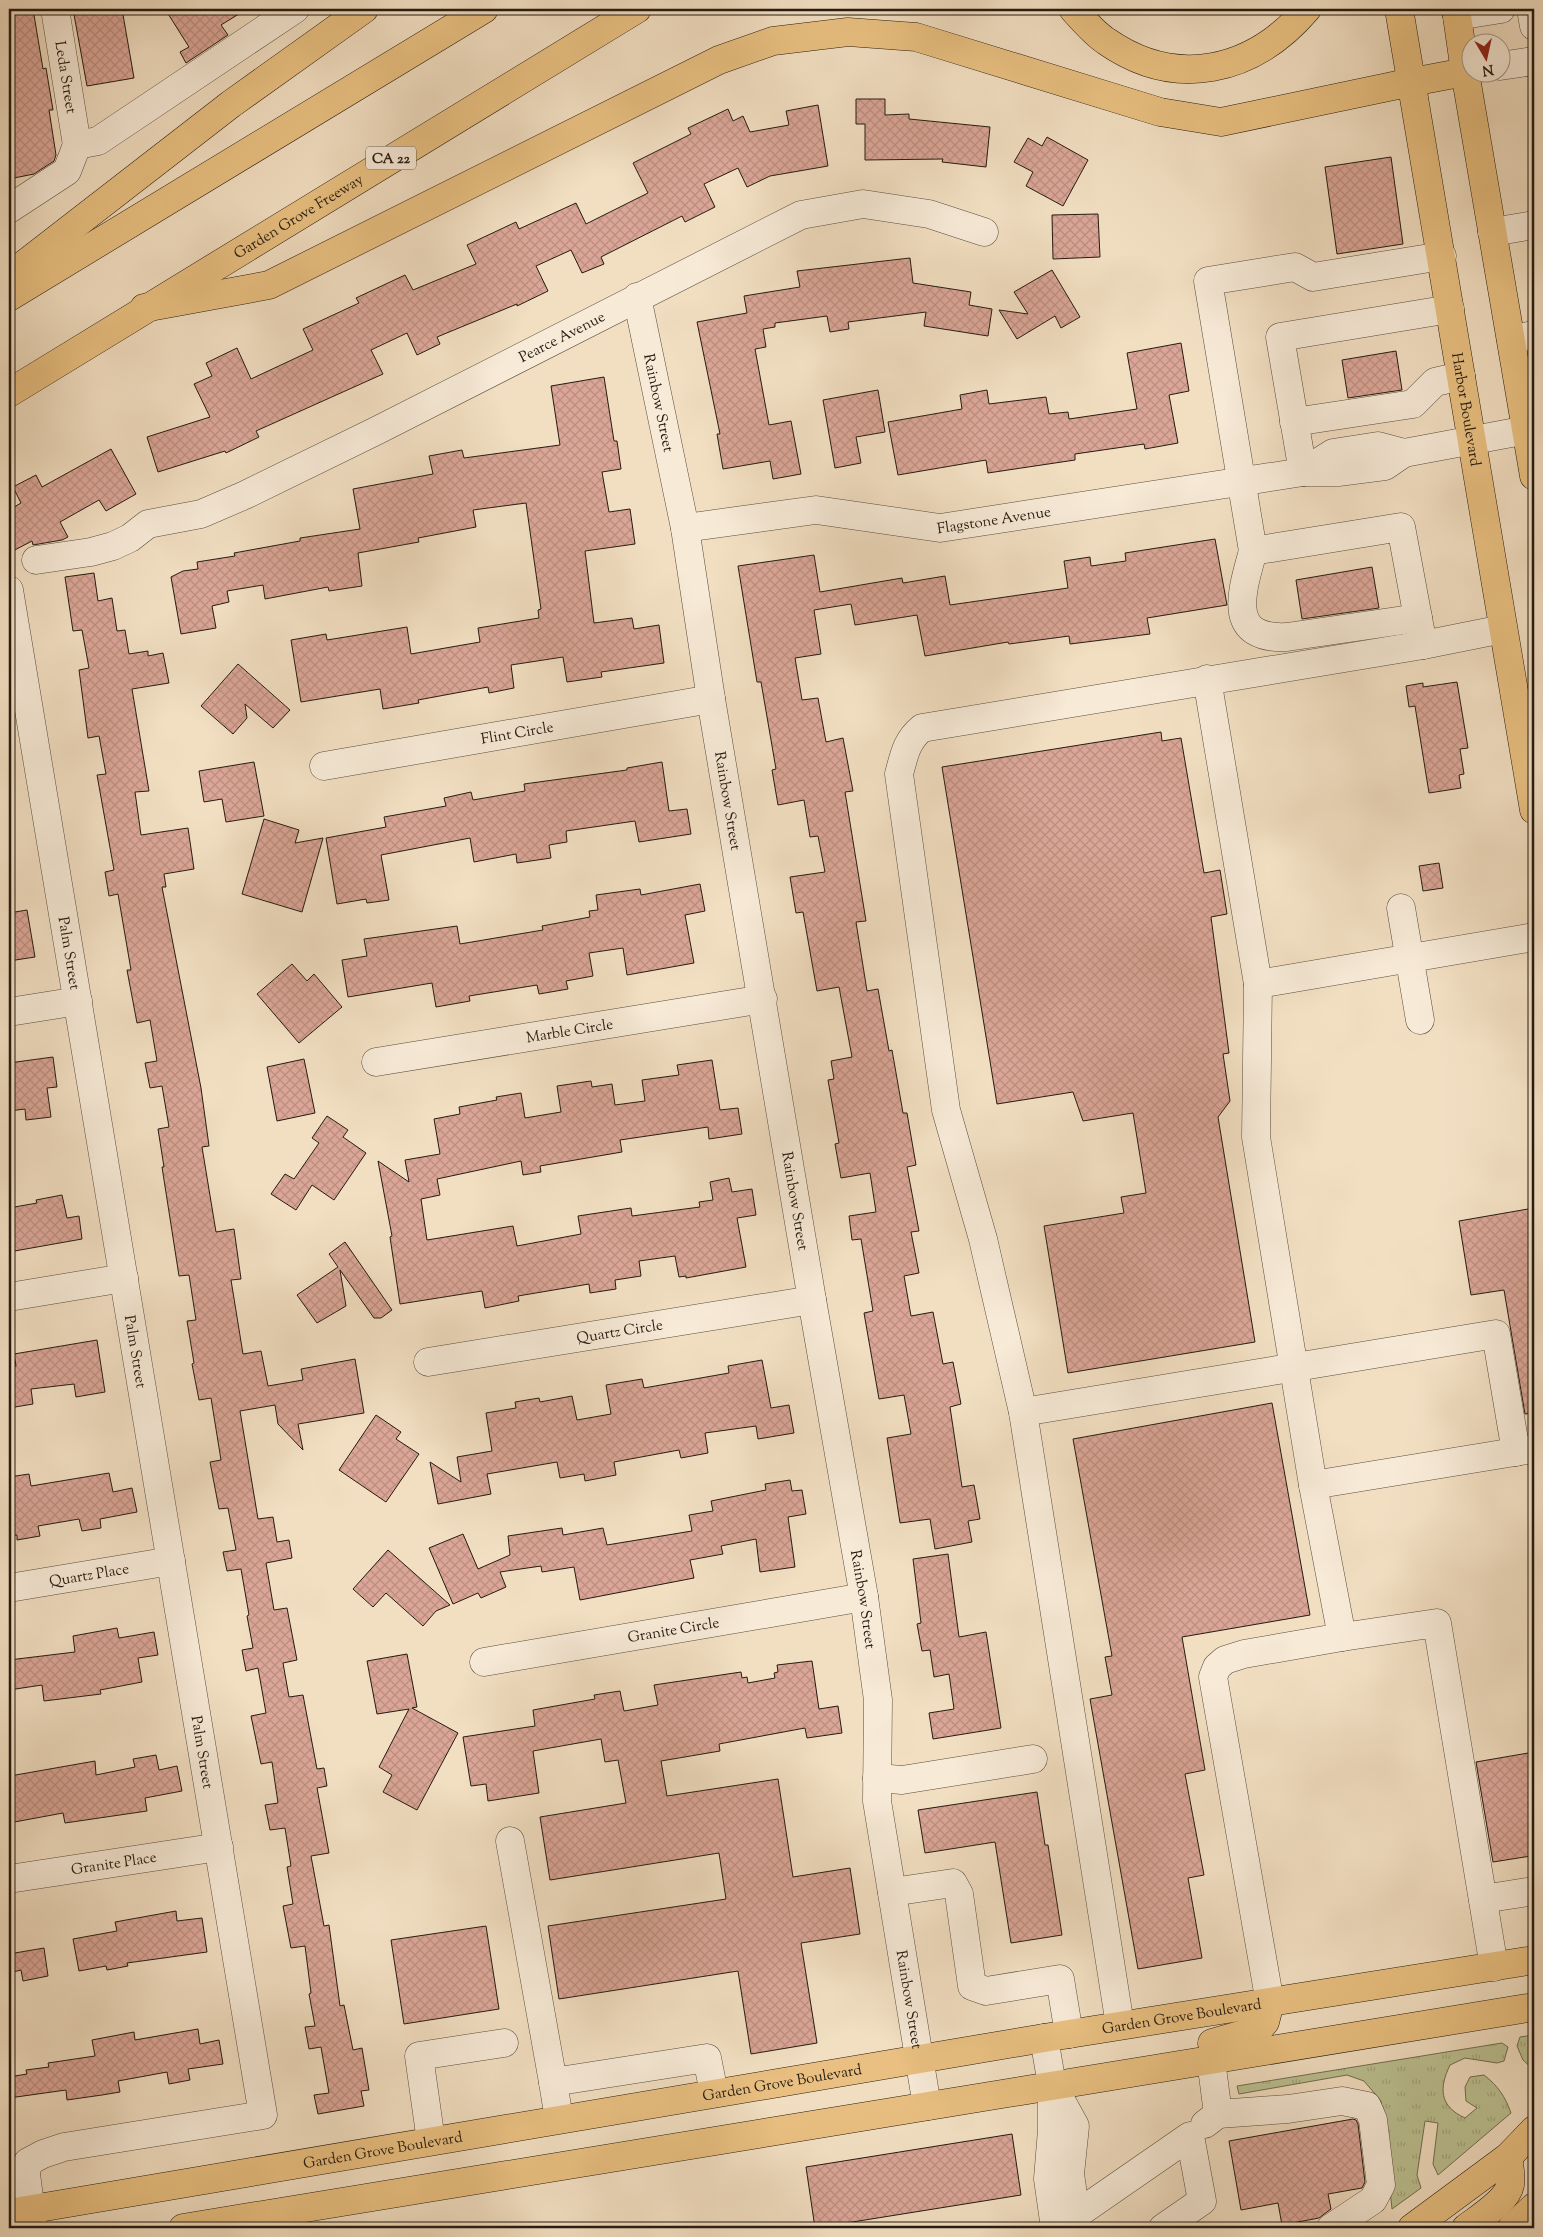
<svg xmlns="http://www.w3.org/2000/svg" width="1543" height="2237" font-family="'Sorts Mill Goudy',serif">
	<style>
		.grass { fill: url(#grass-tufts); stroke: #706e52 }
		.building { fill: url(#building-cross-hatch); stroke: #251b11 }
		.lines { fill: none; stroke-linecap: round; stroke-linejoin: round }
		.minor-casing { stroke: #584c3d; stroke-width: 29 }
		.major-casing { stroke: #251b11; stroke-width: 29 }
		.highway-casing { stroke: #251b11; stroke-width: 29 }
		.minor { stroke: #f7ead7; stroke-width: 28 }
		.major { stroke: #e9c081; stroke-width: 28 }
		.highway { stroke: #e9c081; stroke-width: 28 }
		.labels { text-anchor: middle; stroke-width: 4; stroke-linejoin: round; paint-order: stroke }
		.shield { fill: #f7ead7; stroke: #64594c; stroke-width: 1 }
		.shield-label { font-size: 14px; font-weight: bold; fill: #251b11 }
		.street-label { font-size: 15px; fill: #251b11; stroke: #f7ead7 }
	</style>
	<defs>
		<pattern id="grass-tufts" width="24" height="20" patternUnits="userSpaceOnUse" patternTransform="scale(1.25)"><rect width="24" height="20" fill="#bcc192"/><path d="M3 7l-1-3M5 7V3M7 7l1-3M15 17l-1-3M17 17v-4M19 17l1-3" fill="none" stroke="#a1a57d"/></pattern>
		<pattern id="building-cross-hatch" width="8" height="8" patternUnits="userSpaceOnUse" patternTransform="scale(1.25)"><rect width="8" height="8" fill="#dba697"/><path d="M0 0l8 8M0 8l8-8" fill="none" stroke="#bc8e81"/></pattern>
	</defs>
	<rect width="100%" height="100%" fill="#f2dfc2"/>
	<filter id="stains"><feTurbulence type="fractalNoise" baseFrequency=".004" numOctaves="4"/><feColorMatrix values="0 0 0 0 .2 0 0 0 0 .09 0 0 0 0 .02 0 0 0 .5 -.17"/></filter>
	<radialGradient id="worn" r=".72"><stop offset=".6" stop-color="#630" stop-opacity="0"/><stop offset="1" stop-color="#630" stop-opacity=".3"/></radialGradient>
	<!-- grass -->
	<path class="grass" d="M1534,2035V2070L1523,2060L1517,2046L1520,2037Z
		M1502,2043L1508,2047L1504,2061L1497,2063L1465,2058L1450,2065C1439,2088 1439,2106 1465,2118L1477,2108L1466,2101L1465,2087L1470,2077L1484,2075C1498,2086 1505,2096 1511,2113L1438,2175L1433,2164L1438,2123L1425,2121L1417,2175L1421,2188L1392,2209L1381,2101L1364,2081L1347,2075L1239,2094L1237,2086Z"/>
	<!-- building -->
	<path class="building" d="M9,9H33L43,69L46,68L53,110H49L56,155L54,161L34,174L9,179Z
		M73,9H122L134,78L87,86Z
		M165,9H247L221,25L228,35L186,63L180,52L189,47Z
		M856,99H885V115L909,114V119L990,127L986,167L942,162L943,159L865,160V124H856Z
		M818,105L828,166L770,176L747,187L738,168L704,184L715,207L685,222L682,216L601,257L604,264L582,273L571,250L536,266L548,291L517,306V304L437,337L440,344L417,355L407,333L371,350L383,374L256,431L259,437L226,453L225,451L158,472L147,437L210,417L194,384L212,376L206,363L237,348L251,379L313,350L303,329L359,303L356,298L405,275L413,290L476,264L467,245L516,222L519,229L576,203L586,224L648,193L633,163L691,134L688,128L728,109L733,121L743,116L750,132L789,125L786,111Z
		M1047,137L1088,160L1063,206L1026,186L1033,172L1014,162L1028,138L1042,146Z
		M1391,157L1403,244L1337,254L1325,167Z
		M1098,214L1100,257L1053,259L1052,215Z
		M910,258L913,283L971,292L969,305L992,309L988,336L924,326L926,312L848,322L849,329L830,332L827,316L775,323V327L763,329L766,347L755,349L769,425L791,421L801,474L773,479L770,461L723,469L717,434H720L697,322L747,313L744,296L800,287L797,271Z
		M1052,270L1080,317L1061,328L1055,316L1017,339L999,310L1028,314L1014,292Z
		M1181,343L1189,391L1169,395L1178,443L1145,449L1144,444L1075,454V460L988,473L986,460L898,475L888,422L962,409L960,395L987,390L989,404L1046,397L1049,414L1068,412L1069,419L1137,409L1127,353Z
		M1396,351L1402,390L1348,398L1342,360Z
		M604,377L614,441H617L621,469L602,472L609,512L630,509L635,544L585,551L594,623L632,618L634,629L659,625L664,663L601,672L602,677L567,682L563,657L511,665L514,688L489,693L488,687L418,700L419,703L383,709L380,689L301,702L291,640L326,634L327,640L407,627L411,654L480,642L478,628L539,618L538,610L541,609L526,503L473,510L476,527L418,538L419,542L358,553L362,586L329,591L328,587L265,599L263,585L227,591L229,602L212,606L216,628L181,634L171,577L183,571L198,569L197,562L235,556L234,553L300,541V538L360,529L353,489L433,474L429,456L462,450L464,458L560,445L551,386Z
		M878,390L885,432L856,437L861,463L835,468L823,400Z
		M111,449L136,494L106,511L99,500L60,522L68,537L62,540L33,545L32,541L9,553V510L21,503L13,487L36,475L42,487Z
		M1215,539L1227,605L1147,618L1150,634L1070,644L1069,636L1009,644L1008,642L925,656L917,615L855,625L851,604L814,610L821,654L795,658L802,700L818,698L826,742L843,738L853,791L845,792L866,921L856,922L867,991L878,989L889,1051L892,1050L903,1113H907L916,1165L907,1167L919,1231L911,1232L919,1273L904,1276L911,1316L933,1312L943,1364L953,1362L961,1404L950,1407L962,1487L974,1485L980,1519L968,1521L972,1542L935,1549L930,1519L900,1523L887,1438L911,1434L904,1395L879,1399L864,1313L873,1311L861,1239L852,1240L849,1216L876,1212L870,1173L841,1178L835,1144L839,1143L828,1080L834,1079L831,1061L852,1057L839,987L817,991L803,912L796,913L790,877L825,872L818,836L810,837L804,800L778,805L772,770L776,769L761,682H757L738,566L814,555L820,592L902,578L903,583L945,576L950,605L1068,588L1064,561L1090,557L1091,566L1126,561L1125,553Z
		M1372,567L1379,608L1302,619L1296,580Z
		M94,573L98,601L112,598L117,631L125,630L129,654L148,651V656L163,653L169,683L132,689L149,791L135,792L141,835L188,828L194,869L164,874L166,887H162L201,1088L209,1146L202,1147L216,1232L234,1229L241,1279L231,1280L243,1354L261,1351L268,1386L303,1380L301,1369L355,1359L364,1413L298,1424L303,1450L278,1424L275,1405L240,1411L258,1519L273,1517L277,1542L289,1540L292,1558L266,1563L274,1610L287,1608L297,1660L283,1663L289,1697L303,1695L317,1769L324,1768L327,1786L317,1788L329,1853L311,1856L324,1926L329,1925L340,2006L344,2005L353,2050L362,2048L369,2090L361,2091L364,2106L318,2114L314,2095L329,2093L321,2047L309,2049L305,2027L315,2026L309,1994L311,1993L305,1946L291,1948L283,1906L293,1904L287,1867L291,1866L285,1828L270,1830L265,1805L278,1803L272,1762L261,1764L251,1716L266,1713L258,1668L246,1671L242,1650L253,1648L247,1616L249,1615L241,1569L227,1571L223,1552L236,1550L228,1508L219,1509L210,1462L221,1460L211,1398L199,1400L192,1364L194,1363L187,1321L196,1320L189,1275L179,1276L162,1167H164L158,1129L169,1127L162,1086L150,1088L145,1063L157,1061L150,1020L137,1023L127,970H131L118,894L109,896L105,872L114,870L97,775L106,774L99,736L88,738L79,670L89,668L82,630L73,631L65,577Z
		M238,664L290,710L273,728L245,704L247,718L233,734L201,706Z
		M1457,682L1468,748L1460,749L1464,774L1459,775L1461,788L1429,793L1415,706L1409,707L1406,686L1423,683V687Z
		M1161,732L1162,741L1181,738L1204,873L1220,870L1227,914L1211,917L1229,1053L1223,1054L1230,1101L1218,1117L1255,1342L1068,1373L1044,1226L1124,1213L1121,1197L1146,1193L1133,1113L1083,1121L1073,1092L997,1104L942,767Z
		M254,762L264,816L226,822L222,799L204,802L199,771Z
		M662,762L669,811L687,809L691,834L639,842L635,821L566,831L567,842L549,845L551,858L517,863L516,854L474,862L470,838L381,855L389,900L367,903L366,899L337,904L326,838L386,827L384,817L446,806L444,798L471,792L473,800L525,791L524,784L627,770V768Z
		M264,819L299,830L295,843L323,838L302,912L242,894Z
		M1439,863L1443,888L1423,891L1419,866Z
		M700,884L705,911L685,915L694,963L627,975L623,948L589,953L593,976L566,981L568,989L539,994L537,985L469,996L470,1001L436,1007L432,983L348,997L342,960L367,956L364,939L457,926L460,944L543,930L542,926L590,917L589,911L598,910L596,895L640,889L641,895Z
		M27,910L35,957L9,961V913Z
		M292,964L307,981L314,974L342,1007L299,1043L257,994Z
		M53,1057L57,1087L47,1088L51,1117L26,1120L25,1109L9,1111V1063Z
		M304,1059L315,1113L277,1121L267,1067Z
		M712,1060L720,1110L738,1108L742,1134L709,1139L708,1127L620,1140L622,1152L540,1166L541,1172L523,1175L521,1161L437,1179L440,1195L421,1199L427,1240L513,1226L517,1246L581,1234L578,1216L631,1208L632,1216L700,1207L699,1202L713,1200L710,1182L729,1178L732,1192L752,1189L756,1215L737,1218L746,1267L686,1278V1276L679,1277L675,1256L639,1261L641,1276L615,1280L616,1289L590,1293L589,1284L518,1296L519,1301L485,1308L482,1291L400,1304L390,1237L392,1236L378,1161L409,1182L405,1160L440,1154L434,1119L460,1114L459,1107L497,1100L496,1097L521,1093L525,1118L561,1112L557,1086L591,1081L592,1087L612,1084L615,1105L645,1101L642,1080L679,1075L677,1065Z
		M327,1116L348,1130L343,1137L366,1153L334,1200L312,1185L296,1210L271,1194L285,1174L294,1179L319,1143L312,1138Z
		M62,1195L67,1218L79,1216L82,1239L9,1252V1208L37,1203L36,1200Z
		M1534,1208V1413L1525,1414L1504,1290L1471,1295L1459,1221Z
		M345,1242L392,1310L381,1318H374L340,1270L346,1306L317,1323L297,1295L338,1267L329,1254Z
		M97,1340L105,1392L76,1397L74,1384L31,1389L33,1404L9,1408V1367L16,1366L14,1354Z
		M762,1360L771,1408L789,1405L794,1433L758,1439L756,1426L705,1433L708,1453L681,1458L679,1450L614,1462L616,1475L585,1481L584,1474L560,1478L557,1462L487,1474L491,1494L438,1504L430,1462L461,1482L457,1457L492,1451L486,1413L516,1408L515,1402L539,1398L540,1402L572,1396L577,1420L611,1414L606,1385L642,1379L644,1388L729,1373L728,1366Z
		M1272,1403L1310,1615L1182,1637L1205,1770L1185,1774L1204,1875L1188,1878L1202,1958L1138,1969L1090,1699L1112,1695L1105,1657L1112,1656L1073,1439Z
		M376,1415L401,1432L396,1439L419,1454L386,1502L339,1470Z
		M109,1473L113,1492L132,1488L137,1512L100,1519L101,1528L82,1531L79,1519L38,1526L40,1536L17,1540V1535L9,1536V1477L29,1474L31,1486Z
		M790,1480L792,1491L802,1490L806,1514L788,1517L795,1567L760,1572L756,1539L721,1546L723,1554L690,1560L694,1578L580,1600L574,1567L542,1572L541,1566L500,1572L506,1587L481,1598L478,1593L453,1604L429,1548L463,1534L478,1569L510,1555L508,1536L562,1528L563,1535L603,1528L607,1545L692,1531L689,1515L713,1511L711,1501L766,1490L765,1484Z
		M388,1550L450,1605L436,1611L423,1626L386,1593L373,1607L353,1589Z
		M948,1554L959,1637L986,1632L1001,1728L933,1739L929,1713L954,1709L949,1674L934,1677L930,1650L922,1651L917,1624L921,1623L913,1559Z
		M117,1628L119,1638L154,1632L158,1655L138,1658L142,1682L100,1690L101,1694L44,1701L42,1685L9,1690V1660L75,1652L73,1636Z
		M407,1654L417,1707L412,1708L458,1733L417,1810L383,1792L392,1775L379,1767L409,1709L377,1714L367,1661Z
		M812,1661L819,1709L838,1706L842,1733L807,1738L805,1728L719,1744L720,1751L661,1761L667,1796L778,1779L793,1877L850,1868L860,1934L801,1943L817,2043L751,2054L738,1971L559,1999L548,1926L726,1899L719,1853L550,1880L540,1817L626,1803L618,1760L605,1762L601,1739L533,1751L539,1793L488,1801L486,1784L471,1786L463,1737L535,1726L533,1710L595,1699L594,1695L620,1691L624,1711L658,1705L654,1685L741,1672L742,1678L747,1677L748,1683L775,1678L774,1673L778,1672L777,1665Z
		M1534,1752V1850H1530L1531,1856L1493,1862L1476,1762Z
		M156,1755L159,1770L177,1766L182,1791L145,1798L147,1811L65,1823L63,1813L9,1823V1791H12L10,1776L95,1761L96,1775L135,1767L133,1759Z
		M1037,1792L1045,1845H1048L1062,1935L1011,1943L995,1842L925,1853L918,1810Z
		M176,1911L177,1921L202,1918L207,1952L127,1963L128,1966L107,1970L106,1966L79,1971L73,1939L117,1931L115,1922Z
		M486,1926L499,2009L404,2024L391,1940Z
		M44,1948L48,1976L23,1981L21,1970L9,1973V1954Z
		M198,2029L200,2044L219,2040L223,2064L188,2069L190,2080L169,2084L167,2072L118,2081L120,2092L102,2095L67,2100L66,2090L9,2098V2077L27,2074L26,2070L49,2067L48,2063L95,2056L92,2040L134,2032L135,2040Z
		M1353,2119L1356,2120L1358,2124L1365,2182L1362,2188L1328,2194L1331,2209L1319,2218L1282,2225L1278,2203L1241,2210L1229,2141Z
		M1012,2134L1021,2195L815,2228L806,2167Z"/>
	<g class="lines">
		<defs>
			<g id="minor">
				<path id="s1" d="M55,9L77,145"/>
				<path d="M1531,9L1534,26"/>
				<path d="M1457,16L1501,9"/>
				<path d="M1500,66L1534,61"/>
				<path d="M77,145L98,141L295,9"/>
				<path d="M9,209L67,171L77,145"/>
				<path d="M1492,232L1534,225"/>
				<path id="s2" d="M637,297L685,528L711,699L812,1300L864,1597L878,1700L877,1801L927,2106"/>
				<path d="M1511,339L1534,335"/>
				<path d="M1294,422L1413,404L1435,382L1461,376"/>
				<path d="M1303,472L1280,337L1450,309"/>
				<path d="M1303,472L1333,453L1378,446L1404,453"/>
				<path id="s3" d="M685,528L816,510L940,528L1303,472H1338L1385,466L1404,453L1527,430"/>
				<path d="M1253,551C1242,591 1225,640 1287,637L1418,618"/>
				<path id="s4" d="M36,560L91,552L113,546L130,538L148,524L201,514L245,495L376,431L801,215L863,204L929,214L984,232"/>
				<path id="s5" d="M9,590L263,2115L64,2147L43,2154L28,2162L26,2174L33,2228"/>
				<path d="M1423,645L1401,527L1253,551L1208,281L1295,267L1313,277L1442,256"/>
				<path d="M1207,679L1258,984L1256,1137L1313,1485L1342,1637L1244,1654L1225,1660L1217,1667L1213,1677L1270,2003"/>
				<path id="s6" d="M324,766L711,699"/>
				<path d="M1401,908L1420,1020"/>
				<path d="M1258,984L1534,937"/>
				<path d="M9,1012L78,1001"/>
				<path id="s7" d="M376,1062L763,999"/>
				<path d="M9,1297L124,1278"/>
				<path id="s8" d="M428,1362L812,1300"/>
				<path d="M1023,1412L1496,1334L1516,1452"/>
				<path d="M1313,1485L1533,1449"/>
				<path id="s9" d="M9,1588L171,1561"/>
				<path d="M1342,1637L1437,1623L1494,1967"/>
				<path id="s10" d="M484,1662L864,1597"/>
				<path d="M877,1778L902,1780L1033,1759"/>
				<path d="M510,1841L553,2082L707,2058L714,2093"/>
				<path id="s11" d="M9,1879L219,1847"/>
				<path d="M892,1892L953,1883L959,1894L972,1986L986,1991L1060,1979L1069,2034"/>
				<path d="M1483,1899L1534,1891"/>
				<path d="M1120,2025L1023,1412L983,1239L946,1110L899,774C904,756 906,741 922,728L1423,645L1503,629"/>
				<path d="M1044,2038L1052,2085V2130L1048,2179L1055,2228"/>
				<path d="M553,2082L559,2119"/>
				<path d="M1053,2086L1075,2126L1070,2174L1076,2215"/>
				<path d="M1218,2114L1288,2109L1342,2101L1367,2106L1373,2120L1381,2185L1373,2200L1331,2228"/>
				<path d="M1205,2124L1218,2114L1211,2060"/>
				<path d="M431,2141L419,2056L504,2043"/>
				<path d="M1057,2228L1190,2136L1202,2201L1163,2228"/>
			</g>
			<g id="major">
				<path id="s12" d="M1399,9L1534,810"/>
				<path d="M1456,9L1465,72L1534,476"/>
				<path d="M1412,82L1465,72"/>
				<path d="M1212,2043L1258,2030L1265,2022L1270,2003"/>
				<path id="s13" d="M9,2213L1044,2038L1534,1960"/>
				<path d="M183,2228L1534,2007"/>
				<path d="M1412,2228L1508,2157L1534,2130"/>
				<path d="M1466,2228C1479,2218 1507,2201 1510,2185C1512,2176 1509,2166 1508,2157"/>
				<path d="M1512,2228L1534,2207"/>
			</g>
			<g id="highway">
				<path d="M1073,9C1083,20 1094,33 1106,41C1176,90 1253,72 1307,9"/>
				<path d="M9,276L231,104L364,9"/>
				<path d="M9,297L484,9"/>
				<path d="M144,308L269,285L719,60L773,41L848,32L916,37L1160,112L1221,122L1412,82"/>
				<path id="s14" d="M9,393L637,9"/>
			</g>
		</defs>
		<!-- minor casing -->
		<use href="#minor" class="minor-casing"/>
		<!-- major casing -->
		<use href="#major" class="major-casing"/>
		<!-- highway casing -->
		<use href="#highway" class="highway-casing"/>
		<!-- minor -->
		<use href="#minor" class="minor"/>
		<!-- major -->
		<use href="#major" class="major"/>
		<!-- highway -->
		<use href="#highway" class="highway"/>
	</g>
	<g class="labels">
		<!-- shield labels -->
		<rect class="shield" x="366" y="146.5" width="50" height="23" rx="4"/>
		<g class="shield-label">
			<text x="391" y="163">CA 22</text>
		</g>
		<!-- street labels -->
		<g class="street-label">
			<text dy="5" stroke="none"><textPath href="#s1" startOffset="69">Leda Street</textPath></text>
			<text dy="5" stroke="none"><textPath href="#s14" startOffset="339">Garden Grove Freeway</textPath></text>
			<text dy="5" stroke="none"><textPath href="#s4" startOffset="576">Pearce Avenue</textPath></text>
			<text dy="5" stroke="none"><textPath href="#s2" startOffset="108">Rainbow Street</textPath></text>
			<text dy="5" stroke="none"><textPath href="#s12" startOffset="406">Harbor Boulevard</textPath></text>
			<text dy="5" stroke="none"><textPath href="#s3" startOffset="312">Flagstone Avenue</textPath></text>
			<text dy="5" stroke="none"><textPath href="#s6" startOffset="196">Flint Circle</textPath></text>
			<text dy="5" stroke="none"><textPath href="#s2" startOffset="512">Rainbow Street</textPath></text>
			<text dy="5" stroke="none"><textPath href="#s5" startOffset="368">Palm Street</textPath></text>
			<text dy="5" stroke="none"><textPath href="#s7" startOffset="196">Marble Circle</textPath></text>
			<text dy="5" stroke="none"><textPath href="#s2" startOffset="918">Rainbow Street</textPath></text>
			<text dy="5" stroke="none"><textPath href="#s8" startOffset="194">Quartz Circle</textPath></text>
			<text dy="5" stroke="none"><textPath href="#s5" startOffset="772">Palm Street</textPath></text>
			<text dy="5" stroke="none"><textPath href="#s9" startOffset="81">Quartz Place</textPath></text>
			<text dy="5" stroke="none"><textPath href="#s2" startOffset="1322">Rainbow Street</textPath></text>
			<text dy="5" stroke="none"><textPath href="#s10" startOffset="192">Granite Circle</textPath></text>
			<text dy="5" stroke="none"><textPath href="#s5" startOffset="1178">Palm Street</textPath></text>
			<text dy="5" stroke="none"><textPath href="#s11" startOffset="106">Granite Place</textPath></text>
			<text dy="5" stroke="none"><textPath href="#s2" startOffset="1726">Rainbow Street</textPath></text>
			<text dy="5" stroke="none"><textPath href="#s13" startOffset="1189">Garden Grove Boulevard</textPath></text>
			<text dy="5" stroke="none"><textPath href="#s13" startOffset="784">Garden Grove Boulevard</textPath></text>
			<text dy="5" stroke="none"><textPath href="#s13" startOffset="379">Garden Grove Boulevard</textPath></text>
		</g>
	</g>
	<!-- margin -->
	<rect width="1543" height="2237" fill="none" stroke="#f2dfc2" stroke-width="30"/>
	<rect x="10" y="10" width="1523" height="2217" fill="none" stroke="#251b11" stroke-width="2.5"/>
	<rect x="15" y="15" width="1513" height="2207" fill="none" stroke="#251b11"/>
	<!-- north arrow -->
	<g transform="translate(1486 58) rotate(171)"><circle r="24" fill="#f7ead7" stroke="#a39788"/>
	<path d="M0-4L9 19L0 12L-9 19Z" fill="#8f2418"/>
	<text y="-8" font-size="14" font-weight="bold" text-anchor="middle" fill="#251b11">N</text>
	</g>
	<rect width="100%" height="100%" filter="url(#stains)"/>
	<rect width="100%" height="100%" fill="url(#worn)"/>
</svg>
